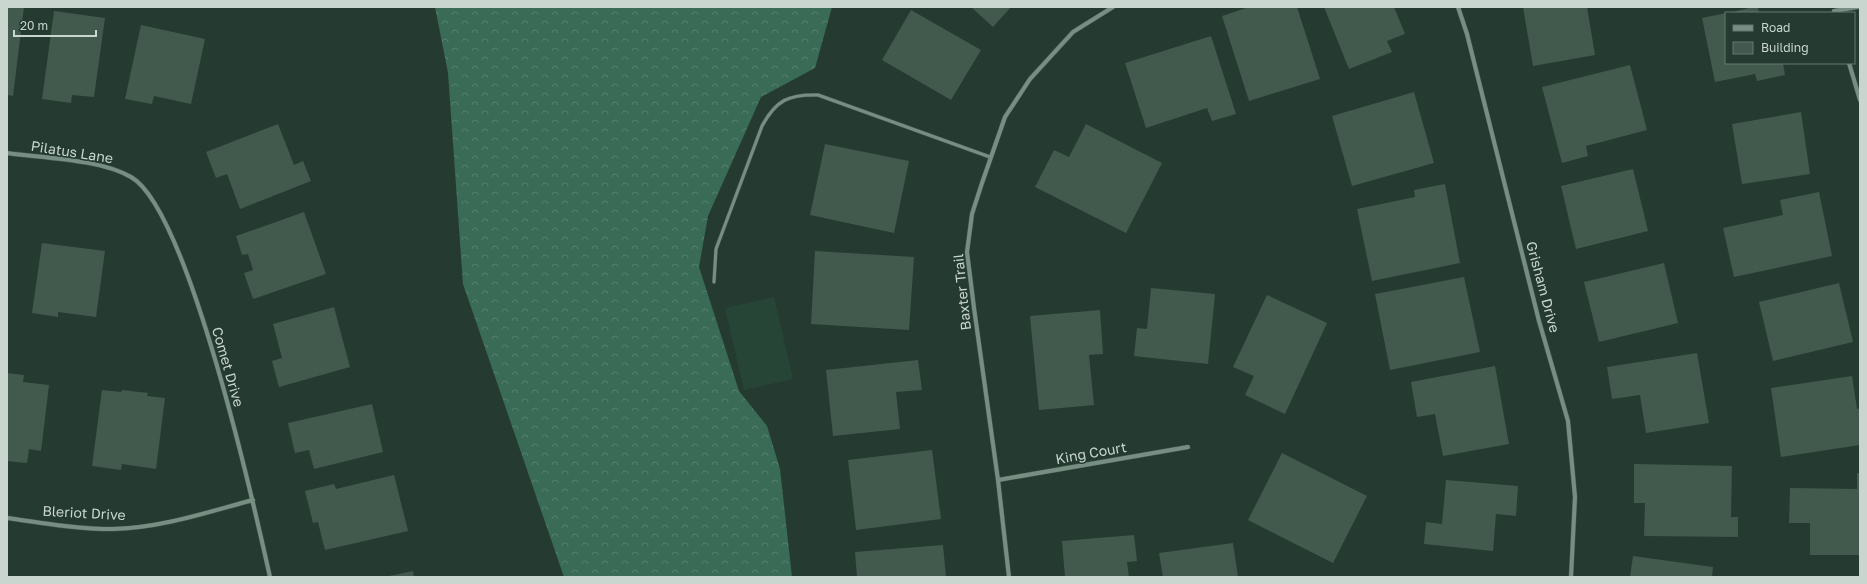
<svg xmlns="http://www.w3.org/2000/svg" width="1867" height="584" font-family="'Golos Text',sans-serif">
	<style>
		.built { fill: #264537 }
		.forest { fill: url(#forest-crowns) }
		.building { fill: #42594e }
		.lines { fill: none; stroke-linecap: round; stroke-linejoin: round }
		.service-casing { stroke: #455850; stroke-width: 4 }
		.minor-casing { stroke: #455850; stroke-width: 5 }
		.service { stroke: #778f83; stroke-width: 3 }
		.minor { stroke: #778f83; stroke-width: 4 }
		.labels { text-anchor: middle; stroke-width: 3; stroke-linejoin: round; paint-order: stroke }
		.street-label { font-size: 14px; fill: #c9d6cf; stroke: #253b31 }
	</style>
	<defs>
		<pattern id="forest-crowns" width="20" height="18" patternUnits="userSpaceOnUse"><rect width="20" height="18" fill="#3a6b56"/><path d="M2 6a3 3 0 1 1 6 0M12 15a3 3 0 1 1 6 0" fill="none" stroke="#557f6d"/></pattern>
	</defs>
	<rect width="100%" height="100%" fill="#253b31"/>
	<!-- built -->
	<path class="built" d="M774,297L793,379L744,390L725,308Z"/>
	<!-- forest -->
	<path class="forest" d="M435,7H832L815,68L761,97L708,216L699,267L739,391L767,426L780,469L792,577H564L463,284L448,73Z"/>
	<!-- building -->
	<path class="building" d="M7,7H24L13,96L7,95Z
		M971,7H1011L993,27Z
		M1249,7H1297L1320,79L1249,101L1222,16Z
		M1324,7H1394L1405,34L1387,41L1392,52L1349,69Z
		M1523,7H1587L1595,55L1533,66Z
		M1753,7H1758L1759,13H1728Z
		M911,10L981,50L951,100L882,60Z
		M54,11L105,18L94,97L72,95L71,103L42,99Z
		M1726,13V63H1783L1785,75L1757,81L1755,74L1715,82L1702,18Z
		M141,25L205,39L191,104L154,96L152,104L125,99Z
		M1211,36L1236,114L1212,121L1207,108L1146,128L1125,63Z
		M1630,65L1647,130L1586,146L1588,156L1562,163L1542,87Z
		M1414,92L1434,163L1352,186L1332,116Z
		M1801,112L1810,174L1742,184L1732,124Z
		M278,124L294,165L303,161L311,181L240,209L227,174L216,178L206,152Z
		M1086,124L1162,163L1126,233L1035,187L1054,150L1069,157Z
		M825,144L909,161L894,233L810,215Z
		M1633,169L1648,231L1576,249L1561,186Z
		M1445,184L1460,263L1372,281L1357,209L1415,197L1414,190Z
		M1819,192L1832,256L1734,277L1723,228L1783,215L1780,200Z
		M304,212L326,274L253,299L244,273L253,270L248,254L242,255L236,236Z
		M42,243L105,251L96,317L58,312V317L32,313Z
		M815,251L914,257L909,330L811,324Z
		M1664,263L1678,323L1599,342L1584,282Z
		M1464,277L1480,352L1390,370L1375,294Z
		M1839,283L1853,342L1773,361L1759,302Z
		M1151,288L1215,294L1208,364L1134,356L1137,328L1147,329Z
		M1267,295L1327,323L1285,414L1245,395L1254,376L1233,367Z
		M334,307L350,367L279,387L272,361L282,358L273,324Z
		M1100,310L1103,354L1089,355L1094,405L1039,410L1030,316Z
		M1697,353L1709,423L1646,433L1640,395L1612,399L1607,367Z
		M918,360L922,390L896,392L900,429L833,436L826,370Z
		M1495,366L1509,444L1443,456L1435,414L1417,417L1411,382Z
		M7,373L24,375L23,382L49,385L41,451L29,449L27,463L7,461Z
		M1852,376L1857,409L1860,408V445L1781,457L1771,388Z
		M102,390L121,392L122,390L148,393L147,396L165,398L156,469L122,464L121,470L92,466Z
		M372,404L383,452L314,469L309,450L295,453L288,423Z
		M932,450L941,519L856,530L848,460Z
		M1282,453L1367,496L1333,563L1248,520Z
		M1634,464L1732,466L1731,517H1738V537L1644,536L1645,503H1634Z
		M1857,473H1860V555H1810V523H1789L1790,488L1857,489Z
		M394,475L408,531L325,550L318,522L313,523L305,491L334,484L336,489Z
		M1446,480L1518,486L1516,516L1496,514L1493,551L1424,544L1426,522L1442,524Z
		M1134,535L1137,561L1127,562L1129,577H1065L1062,541Z
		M1233,543L1238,577H1163L1159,553Z
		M943,545L946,577H857L855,552Z
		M1633,556L1713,567L1712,577H1630Z
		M413,571L414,577H389V576Z"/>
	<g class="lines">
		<defs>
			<path id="service" d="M714,282L716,249L762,126C776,100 789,94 818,95L990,157"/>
			<path id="minor" d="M1458,7L1467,34L1539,321L1568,421L1575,497L1571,577
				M1834,11L1858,7
				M1849,63L1860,100
				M7,153C43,158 100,159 131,177C188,209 254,505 270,577
				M998,480L1188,447
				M7,518C42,523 78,529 113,529C161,528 208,512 253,500
				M1009,577L998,480L974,308L967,252L972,214L982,183L1005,117L1030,79L1073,32L1113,7"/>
		</defs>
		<!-- service casing -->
		<use href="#service" class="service-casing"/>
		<!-- minor casing -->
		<use href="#minor" class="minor-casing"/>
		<!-- service -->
		<use href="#service" class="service"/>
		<!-- minor -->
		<use href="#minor" class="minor"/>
	</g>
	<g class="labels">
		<!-- street labels -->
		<g class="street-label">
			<text transform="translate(72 152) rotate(9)" y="5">Pilatus Lane</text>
			<text transform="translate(1543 287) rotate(75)" y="5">Grisham Drive</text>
			<text transform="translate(962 292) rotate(-96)" y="5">Baxter Trail</text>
			<text transform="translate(228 367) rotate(74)" y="5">Comet Drive</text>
			<text transform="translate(1091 453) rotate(-10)" y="5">King Court</text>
			<text transform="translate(84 513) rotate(3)" y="5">Bleriot Drive</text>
		</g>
	</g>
	<!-- border -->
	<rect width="1867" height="584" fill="none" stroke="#c9d6cf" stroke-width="16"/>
	<!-- legend -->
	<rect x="1725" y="12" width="130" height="52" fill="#253b31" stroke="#677970"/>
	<rect x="1733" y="25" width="20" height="6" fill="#778f83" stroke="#677970"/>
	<text x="1761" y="32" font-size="12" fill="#c9d6cf">Road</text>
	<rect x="1733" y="42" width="20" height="12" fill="#42594e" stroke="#677970"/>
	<text x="1761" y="52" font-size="12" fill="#c9d6cf">Building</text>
	<!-- scale -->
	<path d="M14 30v6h82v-6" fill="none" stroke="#c9d6cf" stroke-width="2"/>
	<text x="20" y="30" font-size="12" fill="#c9d6cf" stroke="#253b31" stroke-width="3" paint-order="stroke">20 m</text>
</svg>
